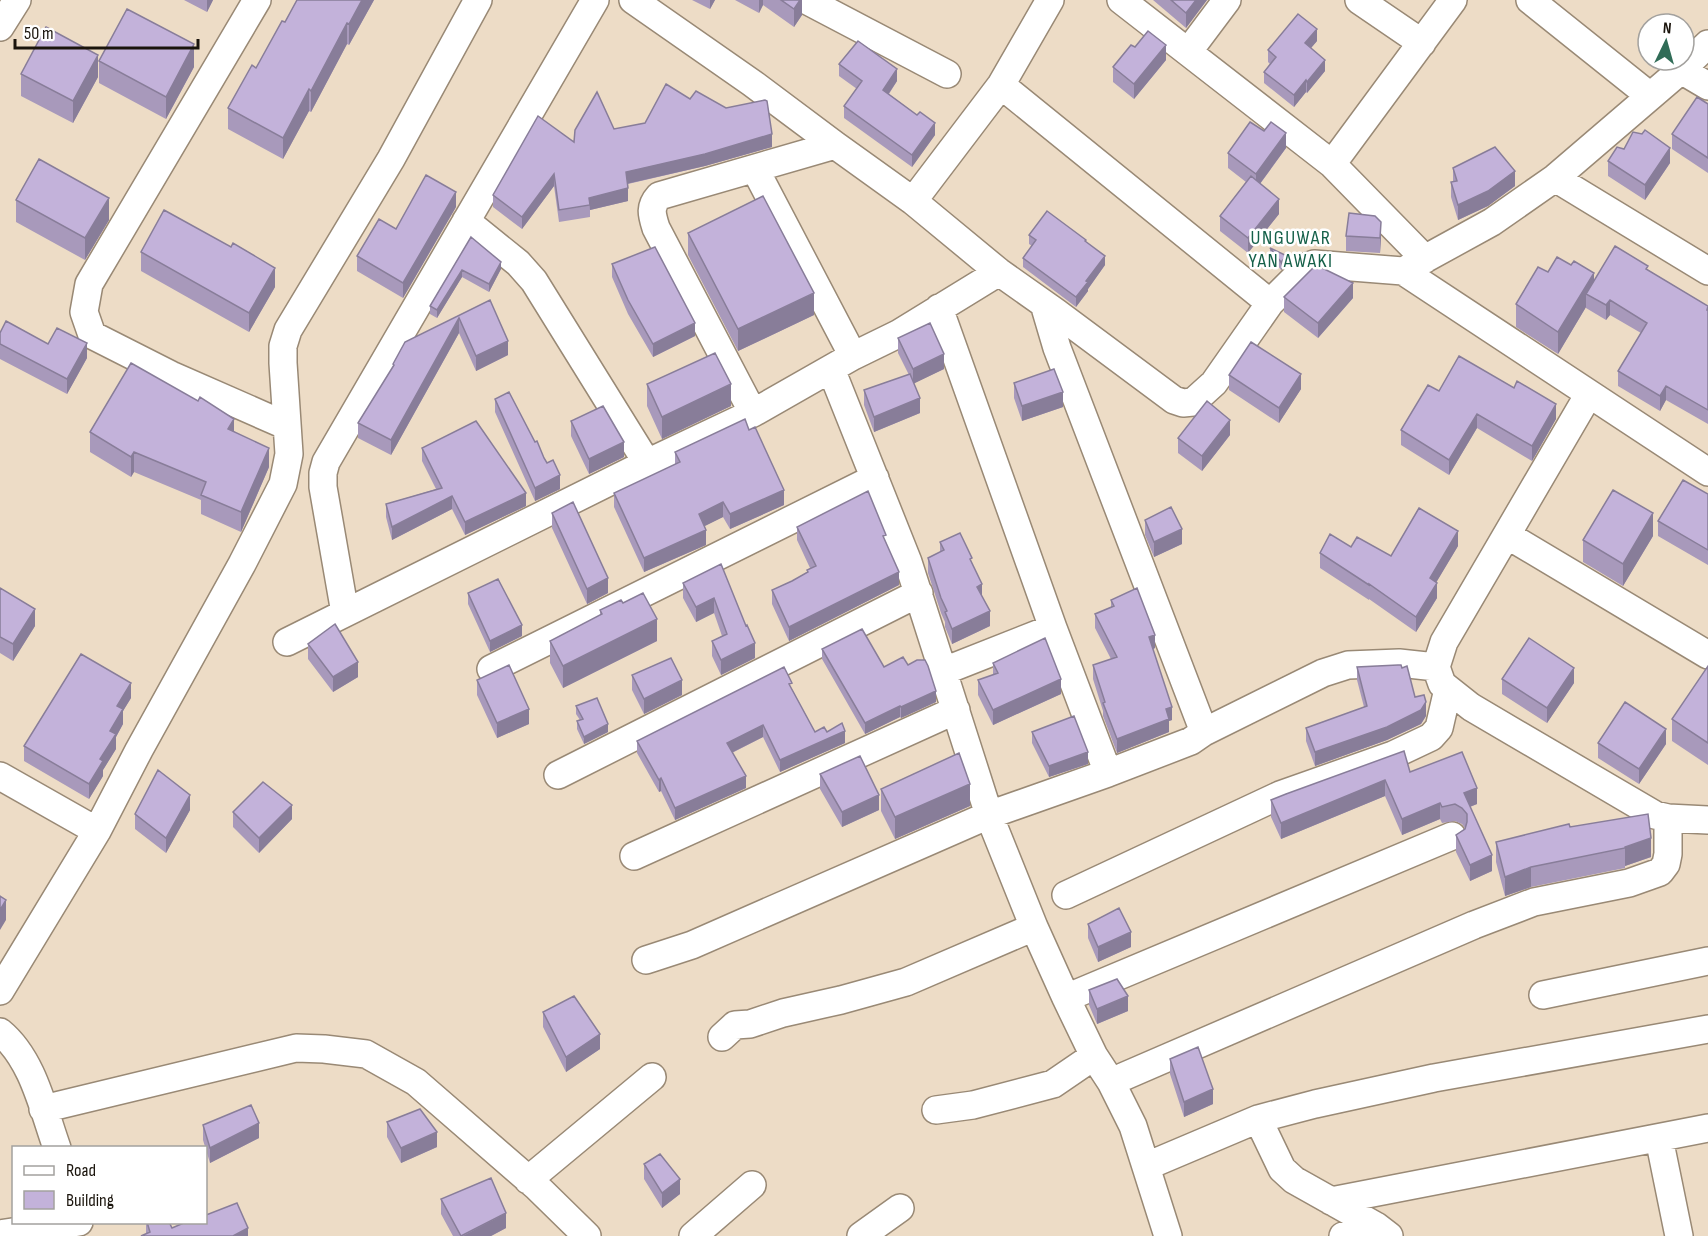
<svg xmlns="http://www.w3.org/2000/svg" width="1708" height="1236" font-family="'Sofia Sans Condensed',sans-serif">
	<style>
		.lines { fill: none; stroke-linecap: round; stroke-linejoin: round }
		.minor-casing { stroke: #998975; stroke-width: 30 }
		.minor { stroke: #fff; stroke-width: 27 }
		.wall { fill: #a899bb }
		.shaded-wall { fill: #887d99 }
		.building { fill: #c3b2da; stroke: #887d99; stroke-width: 1.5 }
		.labels { text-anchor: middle; stroke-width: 5; stroke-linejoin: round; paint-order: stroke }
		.neighbourhood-label { font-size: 20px; letter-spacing: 1.5px; fill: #156049; stroke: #fff }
	</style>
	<rect width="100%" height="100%" fill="#eddcc6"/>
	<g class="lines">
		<defs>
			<path id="minor" d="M257,0L89,284L84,312L92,335L171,375L287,426
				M633,0L752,83L835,145L913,201L999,272L1057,313L1174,400L1183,403L1193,402L1214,383L1270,303L1306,267L1314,264L1403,271L1708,472
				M806,0L947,74
				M1121,0L1332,164L1425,259
				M1359,0L1422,43
				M1530,0L1650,96
				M0,27L17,0
				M1188,52L1227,0
				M1681,70L1708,86
				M1001,85L1270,303
				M1332,164L1453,0
				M755,169L853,356
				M1555,178L1708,271
				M913,201L1001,85L1050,0
				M466,221L518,263L534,281L647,463
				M1410,267L1492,222L1555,178L1681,70L1708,44
				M939,308L1053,628L1108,773
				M831,369L908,562L989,815L1034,927L1066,998L1094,1056L1111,1082L1133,1126L1168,1236
				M1589,394L1444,642L1436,667L1442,684L1471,707L1655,815L1668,818L1708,820
				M753,413L656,228C652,215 649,207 659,196L835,145
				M1507,535L1708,655
				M345,613L323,487V473L326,462L595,0
				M287,642L647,463L753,413L853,356L898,334L999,272
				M491,669L875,478
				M944,671L1053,628
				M1204,732L1323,673L1348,665L1399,663L1436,667
				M558,775L919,593
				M0,776L97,831
				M634,856L956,710
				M1066,895L1280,795L1393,755L1431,737L1439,728L1448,689
				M646,960L692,945L989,815L1108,773L1191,741L1204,732L1057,348L1044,304
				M0,991L97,831L139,750L242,564L283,484L289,454L283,363V346L288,330L391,159L478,0
				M1543,995L1708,961
				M1066,998L1452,836
				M0,1032C33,1059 43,1109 57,1148
				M722,1037L735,1025L750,1024L783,1013L841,1000L906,982L1034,927
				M1111,1082L1474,925L1534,902L1629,883L1660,872L1666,864L1668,854V818
				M43,1109L296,1048L324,1049L366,1054L416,1082L537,1187L587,1236
				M936,1110L973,1105L1053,1084L1094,1056
				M1258,1119L1282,1169L1294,1180L1376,1226L1389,1236
				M1659,1138L1679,1236
				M1147,1166L1258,1119L1315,1104L1434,1078L1708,1029
				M528,1180L652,1077
				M1331,1201L1708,1128
				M0,1234L79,1222
				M693,1236L752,1185
				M861,1236L900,1208
				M1343,1236L1376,1226"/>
		</defs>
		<!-- minor casing -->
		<use href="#minor" class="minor-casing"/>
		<!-- minor -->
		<use href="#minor" class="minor"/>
	</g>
	<!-- wall -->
	<path class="wall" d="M184,0H213L207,12Z
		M297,0H374L349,45L347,44L311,112L309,111L283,159L228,129V108L256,68L285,22Z
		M692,0H715L710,9Z
		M735,0H802V15L794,27L763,5L759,13Z
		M1153,0H1207L1186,28Z
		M1317,41L1311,48L1325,71L1307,93L1306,92L1294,107L1264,83V72L1270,64L1268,62V50Z
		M1135,47L1166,60L1134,99L1113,82V67Z
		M99,61L194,67L166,119L99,83Z
		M839,64L897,81L889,94L917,115L935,135L912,167L844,118V106L857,89L839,76Z
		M21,74L98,77L73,123L21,96Z
		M690,99L772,147L705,166L628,184V201L590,210V217L559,222L554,186L522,229L493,207V195L574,142L614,129L645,123Z
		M1708,104V173L1672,149V134Z
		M1286,148L1260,184L1279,214L1248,253L1220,231V216L1246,182L1228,168V153Z
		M1608,161L1670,163L1645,200L1608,176Z
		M1453,168L1515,186L1488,206L1458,220L1451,197V182H1453Z
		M16,200L109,220L85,260L16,222Z
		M456,207L403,298L357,271V256Z
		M688,233L814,315L738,351L688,255Z
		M1029,235L1086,242L1105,265L1088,289V291L1076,307L1023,267V258L1032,246L1029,244Z
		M1346,236L1381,237L1380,253L1346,251Z
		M471,237L501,269L489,292L462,277L437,318L430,314V306Z
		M1270,248L1287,264L1281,270L1270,255Z
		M141,252L275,287L249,332L141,271Z
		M612,264L695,336L653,357L628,314L612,277Z
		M1648,270L1708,306V424L1666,400L1660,411L1618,386V371L1641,333L1610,315L1606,320L1586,308V307L1558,354L1516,327V304L1548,272L1594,282Z
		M1284,297L1353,298L1318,338L1284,312Z
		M490,300L508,355L476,371L459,333L391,455L358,438V423L393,367V364L405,342Z
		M0,333L48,344L87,358L67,394L0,359Z
		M898,338L944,369L914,383L920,413L874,432L864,405V390L909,375L898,353Z
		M1229,375L1301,389L1279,423L1229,390Z
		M1014,383L1063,407L1022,421L1014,398Z
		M647,384L731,406L662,439L647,406Z
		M1439,391L1556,419L1532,461L1477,428L1449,475L1401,445V430Z
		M495,399L535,442L560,489L535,501L495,412Z
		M571,421L624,457L589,474L571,436Z
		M234,431L269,467L241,532L201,514V500L134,472L131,477L90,452V432Z
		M1230,435L1202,471L1178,453V438Z
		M422,448L526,506L465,535L452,509L392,540L386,517V504L436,489L422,461Z
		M675,452L784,505L730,529L723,517L704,526L706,545L644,572L614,507V493L675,465Z
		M1708,494V565L1658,536V521Z
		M552,513L608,593L587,604L552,528Z
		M1145,520L1182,544L1154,557L1145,535Z
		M797,527L886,542L899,585L789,641L772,604V590L792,581L807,572V570L810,568L797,540Z
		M1653,536L1623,586L1583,562V540Z
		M940,542L972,564L982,597L990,626L952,644L945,627V622L941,613L928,573V558L940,552Z
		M1458,546L1436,582L1437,598L1416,632L1369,599V600L1320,568V553L1351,547L1391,556Z
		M721,564L755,658L721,675L712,656V641L722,636L714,613L696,622L683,598V583Z
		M0,588L35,626L13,661L0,653Z
		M468,593L522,636L490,652L468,604Z
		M1111,600L1155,648L1153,649L1172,720L1169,721V732L1117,753L1103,716V711L1093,679V665L1111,659L1095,628V614L1111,607Z
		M623,603L657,641L563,688L550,663V641L600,615V610Z
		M308,644L358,677L333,692L308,659Z
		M822,649L884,667L908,665L936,702L901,718L900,717L865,734L822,659Z
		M993,663L1061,694L993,725L978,695V680L993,675Z
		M1708,666V765L1672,741V719Z
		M1357,667L1415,697L1426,716L1421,724L1387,740L1315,766L1306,741V728L1364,707L1357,680Z
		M632,675L682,695L644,714L632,690Z
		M1502,679L1574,683L1547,723L1502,694Z
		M477,680L529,724L497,738L477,695Z
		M792,689L815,732H827L845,743L780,772L763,737L732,753L746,788L675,820L661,791L659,792L637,753V741Z
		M131,698L123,711V724L116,737V749L103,770V776L89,799L24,761V746Z
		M576,706L608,732L584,744L577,729V721L580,720L576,714Z
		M1032,732L1088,764L1049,777L1032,743Z
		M1598,743L1666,744L1639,784L1598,758Z
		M1410,772L1477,804L1470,807L1492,871L1470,881L1456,852V835L1465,828L1462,824L1455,821L1442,823L1440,819L1402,835L1385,796L1281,839L1271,817V800Z
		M820,774L879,810L842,827L820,789Z
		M881,789L970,806L895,839L881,811Z
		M190,810L166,853L135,829V814Z
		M233,812L292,819L259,853L233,827Z
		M1570,827L1651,857L1625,866V868L1531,887L1505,896L1496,862V842Z
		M1088,924L1131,947L1098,962L1088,938Z
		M1089,990L1128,1011L1097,1024L1089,1005Z
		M543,1012L600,1049L566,1072L543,1027Z
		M1170,1059L1213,1104L1184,1117L1170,1074Z
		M387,1122L437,1147L401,1163L387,1137Z
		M203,1125L259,1138L210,1163L203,1140Z
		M644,1164L680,1194L662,1208L644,1179Z
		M441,1199L506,1228L491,1236H453L441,1214Z
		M146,1222H169L172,1228L248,1236L146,1234Z"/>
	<!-- shaded-wall -->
	<path class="shaded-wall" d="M207,0H213L207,12Z
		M362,0H374L349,45V24Z
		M710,0H715L710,9Z
		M759,0H763V5L759,13Z
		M800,0H802V15L794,27V9Z
		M1196,0H1207L1186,28V13Z
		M347,23V44L311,112V91Z
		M1317,29V41L1305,55V43Z
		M194,44V67L166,119V97Z
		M1166,45V60L1134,99V84Z
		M98,55V77L73,123V101Z
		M1325,60V71L1307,93V82Z
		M897,69V81L883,102V90Z
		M1306,80V92L1294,107V95Z
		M309,89V111L283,159V138Z
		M935,123V135L912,167V155Z
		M1286,133V148L1256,189V174Z
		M772,134V147L705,166L626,184V172Z
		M1670,148V163L1645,200V185Z
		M1515,171V186L1488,206L1458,220V205Z
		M554,174V186L522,229V217Z
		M628,188V201L590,210L589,198Z
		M456,192V207L403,298V283Z
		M109,198V220L85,260V238Z
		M1279,199V214L1248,253V238Z
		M1381,222V237L1380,253V238Z
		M1105,256V265L1088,289V291L1076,307V297L1086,281Z
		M1287,256V264L1281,270V262Z
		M501,262V269L489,292V284Z
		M275,268V287L249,332V313Z
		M462,270V277L437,318V310Z
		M1594,273V295L1586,294V307L1558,354V332Z
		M1353,283V298L1318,338V323Z
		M814,293V315L738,351V329Z
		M1610,300V315L1606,320V305Z
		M459,318V333L391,455V440Z
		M695,323V336L653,357V344Z
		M508,341V355L476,371V356Z
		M87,343V358L67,394V379Z
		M944,354V369L913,384V369Z
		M1301,374V389L1279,423V408Z
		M731,384V406L662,439V417Z
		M1666,386V400L1660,411V396Z
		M1063,392V407L1022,421V406Z
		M920,398V413L874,432V417Z
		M1556,404V419L1532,461V446Z
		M1477,414V428L1449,475V460Z
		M234,419V438L228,429Z
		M1230,420V435L1202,471V456Z
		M624,442V457L589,474V459Z
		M269,448V467L241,532V512Z
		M134,452V472L131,477V457Z
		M560,475V489L535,501V488Z
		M784,490V505L730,529V514Z
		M526,493V506L465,535V522Z
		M452,496V509L392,540V527Z
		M723,502V517L699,529V514Z
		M1653,513V536L1623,586V564Z
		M1182,529V544L1154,557V542Z
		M706,530V545L644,572V558Z
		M1458,531V546L1430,593V578Z
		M899,572V585L789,641V627Z
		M608,578V593L587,604V589Z
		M1437,583V598L1416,632V617Z
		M982,584V599L977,587Z
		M714,598V613L696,622V607Z
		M35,609V626L13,661V644Z
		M990,611V626L952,644V629Z
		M657,619V641L563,688V666Z
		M522,625V636L490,652V641Z
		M1155,635V648L1149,651V637Z
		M755,643V658L721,675V660Z
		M358,662V677L333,692V677Z
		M1574,668V683L1547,723V708Z
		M1061,679V694L993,725V710Z
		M682,680V695L644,714V699Z
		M131,683V698L123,711V724L116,737V749L103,770V776L89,799V784L100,759L110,731L117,706Z
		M936,691V702L901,718V707Z
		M1426,702V716L1421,724L1387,740L1315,766V752Z
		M900,706V717L865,734V723Z
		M1172,707V720L1169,721V732L1117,753V739L1166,709Z
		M529,709V724L497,738V723Z
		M608,724V732L584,744V737Z
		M763,725V737L727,755V743Z
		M1666,729V744L1639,784V769Z
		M845,731V743L780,772V760Z
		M1088,752V764L1049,777V766Z
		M746,776V788L675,820V808Z
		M661,778V791L659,792V780Z
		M1385,780V796L1281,839V823Z
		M970,784V806L895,839V817Z
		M1477,788V804L1464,809V793Z
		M190,795V810L166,853V838Z
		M879,795V810L842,827V812Z
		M1440,803V819L1402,835V819Z
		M292,805V819L259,853V838Z
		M1651,838V857L1625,866V868V847Z
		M1492,855V871L1470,881V865Z
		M1531,867V887L1505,896V877Z
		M6,900V920L0,930V910Z
		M1131,932V947L1098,962V947Z
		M1128,996V1011L1097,1024V1009Z
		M600,1034V1049L566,1072V1057Z
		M1213,1089V1104L1184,1117V1102Z
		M259,1123V1138L210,1163V1148Z
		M437,1132V1147L401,1163V1148Z
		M680,1179V1194L662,1208V1193Z
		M506,1213V1228L491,1236H463Z
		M248,1228V1236H233Z"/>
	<!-- building -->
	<path class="building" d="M297,0H362L349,24L347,23L311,91L309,89L283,138L228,108L252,65L256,68L282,21L285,22Z
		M781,0H800L794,9Z
		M1171,0H1196L1186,13Z
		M127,9L194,44L166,97L99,61Z
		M1298,14L1317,29L1305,43L1325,60L1307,82L1306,80L1294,95L1264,72L1276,57L1268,50Z
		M46,27L98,55L73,101L21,74Z
		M1148,31L1166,45L1134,84L1113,67L1131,45L1135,47Z
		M858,41L897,69L883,90L917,115L920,112L935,123L912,155L844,106L862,81L839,64Z
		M666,84L690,99L696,91L726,108L765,100L767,101L772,134L705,154L626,172L628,188L589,198L590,205L559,210L554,174L522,217L493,195L538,116L574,142L575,130L597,92L614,129L645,123Z
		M1697,97L1708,104V158L1672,134Z
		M1250,122L1264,131L1271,122L1286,133L1256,174L1228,153Z
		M1645,130L1670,148L1645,185L1608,161L1617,147L1624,149L1633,132L1642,134Z
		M1495,147L1515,171L1488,191L1458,205L1451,182L1457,181L1453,168Z
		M39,159L109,198L85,238L16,200Z
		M426,175L456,192L403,283L357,256L379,219L396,229Z
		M1251,176L1279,199L1248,238L1220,216Z
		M763,196L814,293L738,329L688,233Z
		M164,210L231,247L233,243L275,268L249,313L141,252Z
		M1047,211L1086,240L1085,241L1105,256L1086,281L1088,282L1076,297L1023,258L1036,240L1029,235Z
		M1349,213L1375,216L1381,222L1380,238L1346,236Z
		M471,237L501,262L489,284L462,270L437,310L430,306Z
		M1615,246L1648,266L1646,269L1708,306L1707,310H1708V410L1666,386L1660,396L1618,371L1647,323L1610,300L1606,305L1586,294Z
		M655,247L695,323L653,344L628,300L612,264Z
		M1270,248L1287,256L1281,262Z
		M1557,257L1571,265L1574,261L1594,273L1558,332L1516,304L1538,267L1548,272Z
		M1316,265L1353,283L1318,323L1284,297Z
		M490,300L508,341L476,356L459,318L391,440L358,423L394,365L393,364L405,342Z
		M6,321L48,344L57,328L87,343L67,379L0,344V333Z
		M930,323L944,354L913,369L898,338Z
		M1251,342L1301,374L1279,408L1229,375Z
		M715,353L731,384L662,417L647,384Z
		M1459,356L1514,388L1517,381L1556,404L1532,446L1477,414L1449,460L1401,430L1428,385L1439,391Z
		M131,363L198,401L200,397L234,419L228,429L269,448L241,512L201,495L206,482L134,452L131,457L90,432Z
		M1054,369L1063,392L1022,406L1014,383Z
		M910,374L920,398L874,417L864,390Z
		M509,392L535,442L537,441L544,458L547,463L553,460L560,475L535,488L495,399Z
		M1207,401L1230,420L1202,456L1178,438Z
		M603,406L624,442L589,459L571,421Z
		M745,419L749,430L755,427L784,490L730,514L723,502L699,514L706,530L644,558L614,493L680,462L675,452Z
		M476,421L526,493L465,522L452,496L392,527L386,504L442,488L422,448Z
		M1683,480L1708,494V550L1658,521Z
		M1613,490L1653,513L1623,564L1583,540Z
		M868,491L886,535L883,536L899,572L789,627L772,590L792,581L808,572L807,570L816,566L797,527Z
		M573,502L608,578L587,589L552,513Z
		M1171,507L1182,529L1154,542L1145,520Z
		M1419,508L1458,531L1430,578L1437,583L1416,617L1369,584V585L1320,553L1330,534L1351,547L1357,537L1391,556Z
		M960,533L972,558L970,559L982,584L977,587L990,611L952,629L945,612L947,611L941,598L928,558L944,550L940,542Z
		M721,564L746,626L747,625L755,643L721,660L712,641L727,634L714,598L696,607L683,583Z
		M498,579L522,625L490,641L468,593Z
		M0,588L35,609L13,644L0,637Z
		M1137,588L1155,635L1149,637L1172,707L1166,709L1169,719L1117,739L1103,703L1105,702L1093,665L1117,657L1095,614L1114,606L1111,600Z
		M643,593L657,619L563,666L550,641L602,614L600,610L621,600L623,603Z
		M335,624L358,662L333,677L308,644Z
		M862,629L884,667L903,657L908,665L917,660H925L928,666L936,691L901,707L900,706L865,723L822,649Z
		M1045,638L1061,679L993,710L978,680L998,673L993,663Z
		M1529,638L1574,668L1547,708L1502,679Z
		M81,654L131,683L117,706L123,709L110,731L116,734L100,759L103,761L89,784L24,746Z
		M671,658L682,680L644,699L632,675Z
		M509,665L529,709L497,723L477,680Z
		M1398,665H1401L1402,668L1407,666L1415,697L1424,695L1426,702L1421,710L1387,727L1315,752L1306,728L1367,706L1357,667Z
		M1708,666V743L1672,719Z
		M784,667L792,683L789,684L815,732L824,727L827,732L842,723L845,731L780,760L763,725L727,743L746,776L675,808L661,778L659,780L637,741Z
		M597,698L608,724L584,737L577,721L583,719L576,706Z
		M1625,702L1666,729L1639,769L1598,743Z
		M1074,716L1088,752L1049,766L1032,732Z
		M1404,751L1410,772L1462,752L1477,788L1464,793L1492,855L1470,865L1456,835L1465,829L1467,822V814L1462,808L1455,804L1442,807L1440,803L1402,819L1385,780L1281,823L1271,800L1286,794Z
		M959,753L970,784L895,817L881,789Z
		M860,756L879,795L842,812L820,774Z
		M158,770L190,795L166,838L135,814Z
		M263,782L292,805L259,838L233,812Z
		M1648,814L1651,838L1625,847V848L1531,867L1505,877L1496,842L1569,824L1570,827Z
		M0,896L6,900L0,910Z
		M1119,908L1131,932L1098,947L1088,924Z
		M1117,979L1128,996L1097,1009L1089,990Z
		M574,996L600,1034L566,1057L543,1012Z
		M1198,1047L1213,1089L1184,1102L1170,1059Z
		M251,1105L259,1123L210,1148L203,1125Z
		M420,1109L437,1132L401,1148L387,1122Z
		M660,1154L680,1179L662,1193L644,1164Z
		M491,1178L506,1213L461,1236L441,1199Z
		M237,1203L248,1228L233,1236H141L150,1232L147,1222H169L172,1228L186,1222H206V1215Z"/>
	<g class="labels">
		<!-- neighbourhood labels -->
		<g class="neighbourhood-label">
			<text x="1291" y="244">UNGUWAR<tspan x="1291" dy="23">YAN AWAKI</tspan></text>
		</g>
	</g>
	<!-- legend -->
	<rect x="12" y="1146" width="195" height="78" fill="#ffffff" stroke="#a3a19e" stroke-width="1.5"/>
	<rect x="24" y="1166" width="30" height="9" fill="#ffffff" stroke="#a3a19e" stroke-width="1.5"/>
	<text x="66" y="1176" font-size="18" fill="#1a140c">Road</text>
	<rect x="24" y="1191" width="30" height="18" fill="#c3b2da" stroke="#a3a19e" stroke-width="1.5"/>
	<text x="66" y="1206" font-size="18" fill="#1a140c">Building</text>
	<!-- north arrow -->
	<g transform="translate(1666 42) rotate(5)"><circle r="28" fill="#ffffff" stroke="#a3a19e" stroke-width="1.5"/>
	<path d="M0-4.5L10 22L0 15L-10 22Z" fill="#306c57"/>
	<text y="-9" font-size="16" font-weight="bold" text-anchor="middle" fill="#1a140c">N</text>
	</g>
	<!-- scale -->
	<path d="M15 39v9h183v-9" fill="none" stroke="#1a140c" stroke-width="3"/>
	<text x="24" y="39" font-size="18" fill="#1a140c" stroke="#ffffff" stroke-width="4.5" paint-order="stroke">50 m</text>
</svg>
